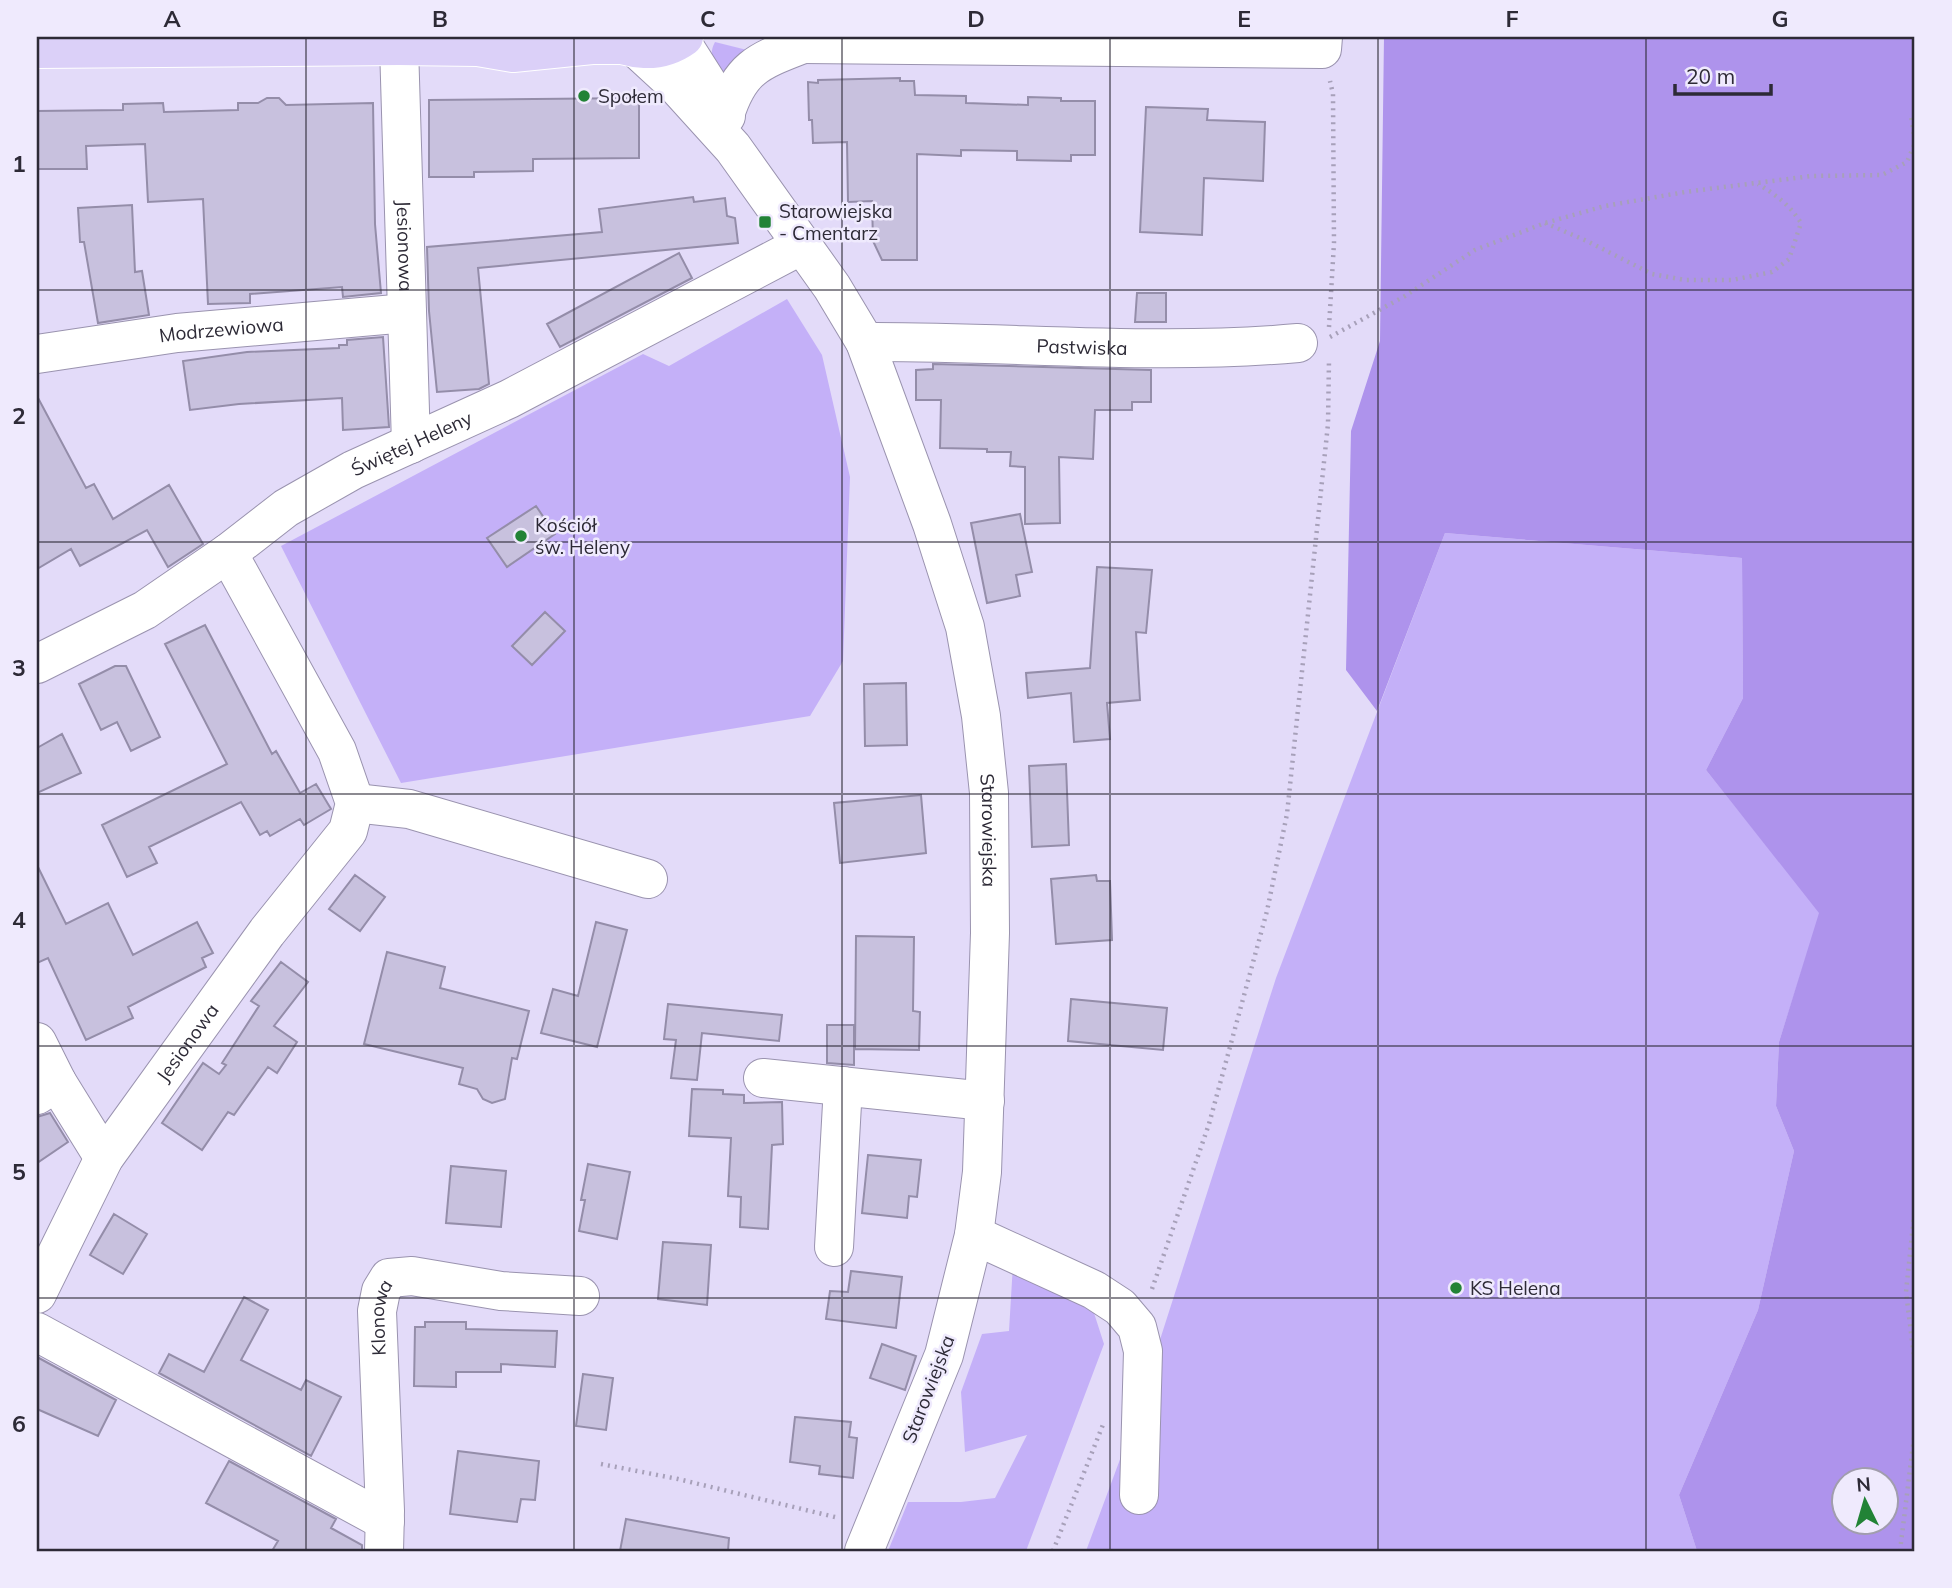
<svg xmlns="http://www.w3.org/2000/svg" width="1952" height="1588" font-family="Mulish,sans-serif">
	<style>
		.green { fill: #c4b0f8 }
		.forest { fill: #ae93ec; fill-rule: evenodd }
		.building { fill: #c8c1de; stroke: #948da9; stroke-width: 2 }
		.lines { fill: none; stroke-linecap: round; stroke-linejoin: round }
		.minor-casing { stroke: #9a93af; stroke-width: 40 }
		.major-casing { stroke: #fff; stroke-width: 40 }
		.path { stroke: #a7a0b9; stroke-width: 4.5; stroke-dasharray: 2 5; stroke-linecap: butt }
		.minor { stroke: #fff; stroke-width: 38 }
		.major { stroke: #dbd0f8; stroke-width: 38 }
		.grid { fill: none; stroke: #2d2a36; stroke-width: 2; stroke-opacity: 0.55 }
		.poi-dot { fill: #228336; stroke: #efeafd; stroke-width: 2.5 }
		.labels { text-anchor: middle; stroke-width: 5; stroke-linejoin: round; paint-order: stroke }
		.poi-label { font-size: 19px; fill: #2d2a36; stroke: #efeafd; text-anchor: start }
		.street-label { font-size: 19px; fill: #2d2a36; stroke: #efeafd }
		.neatline { fill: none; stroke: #2d2a36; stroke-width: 2.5 }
		.grid-label { font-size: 23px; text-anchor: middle; font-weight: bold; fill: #2d2a36 }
	</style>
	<rect width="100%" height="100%" fill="#e3dbf9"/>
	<!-- green -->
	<path class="green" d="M715,42L747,50L727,83C718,69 706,58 715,42Z
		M787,299L822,355L850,477L843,661L810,716L401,783L281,546L643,354L669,366Z
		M1445,533L1742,558L1743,698L1706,770L1820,913L1779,1042L1776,1106L1794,1151L1758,1310L1679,1495L1697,1551H1086L1132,1427L1276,978Z
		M1013,1264L1094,1313L1104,1344L1026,1551H888L908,1502H961L995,1498L1027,1435L965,1452L961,1392L982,1334L1009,1331Z"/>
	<!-- forest -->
	<path class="forest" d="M1384,37H1915V1551H1697L1679,1495L1758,1310L1794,1151L1776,1106L1779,1042L1819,913L1706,770L1743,698L1742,558L1445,533L1377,711L1346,670L1351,431L1380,341ZM1843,1480H1885V1522H1843Z"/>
	<!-- building -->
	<path class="building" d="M900,78V81H914L915,95L966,96V103L1028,105V97L1061,98V101H1095V155H1071V161L1017,160V151L961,150V156L917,154V260H882L873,241L872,201L848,202L847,142L813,143L812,120H809L808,82L818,83V80Z
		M267,98H279L286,105L373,103L375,224L381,293L343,297L342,287L250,294V303L208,304L203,199L148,202L145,144L86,146L87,169H37V111L123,110V104L163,103L164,112L238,110V103H258Z
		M639,98V158L533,159V171L474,172V177H429V100Z
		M1146,107L1208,109L1207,120L1265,122L1263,181L1204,178L1202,235L1140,232Z
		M693,197L694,202L725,198L727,216L735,218L738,243L478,268L489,384L479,389L437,392L429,311L427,247L602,232L599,209Z
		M132,205L135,272L142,271L149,315L98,323L84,242H80L78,208Z
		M679,253L692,278L560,347L547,324Z
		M1137,293H1166V322H1135Z
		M383,337L389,427L343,430L342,398L239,404L190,410L183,361L247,352L339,348V345H347V340Z
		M933,364L1151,370V402H1132V410H1095L1093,459L1059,457L1060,523L1025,524V467L1010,466L1011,452H987V449L940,448L941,400H916V370L933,369Z
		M37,396L86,488L94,484L113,519L169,485L203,544L168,567L147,530L80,566L71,549L37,569Z
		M536,506L555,534L507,567L487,538Z
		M1020,514L1032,572L1016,575L1020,596L987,603L971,523Z
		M1097,567L1152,570L1146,633L1136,632L1140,700L1107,703L1110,739L1074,742L1071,693L1028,698L1026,673L1090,668Z
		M545,612L565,631L532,665L512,646Z
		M205,625L272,754L276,751L300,793L316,784L331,809L304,825L300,819L270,836L267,831L260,835L241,802L149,847L157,863L127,877L102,825L227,764L165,644Z
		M115,666H126L160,737L131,751L117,722L101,730L79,684Z
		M906,683L907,745L865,746L864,684Z
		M62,734L81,773L37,793V748Z
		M1066,764L1069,845L1032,847L1029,766Z
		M921,795L926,853L840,863L834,803Z
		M37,865L66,924L108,903L133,955L197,922L213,953L202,958L206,967L128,1007L133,1018L86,1040L48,958L37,963Z
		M355,875L385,897L360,931L329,909Z
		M1096,875L1097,881H1110L1112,940L1056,944L1051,879Z
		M596,922L627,930L597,1047L541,1033L553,989L578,996Z
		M856,936L914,937L913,1011L920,1012L919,1050L855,1049Z
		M387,952L445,967L440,988L529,1011L517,1059L512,1058L505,1099L492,1103L483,1099L477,1089L459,1084L463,1068L364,1044Z
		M281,962L308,982L274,1026L297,1042L277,1073L268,1067L234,1115L228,1112L202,1150L162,1123L203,1063L219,1074L226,1065L222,1063L259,1006L251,1001Z
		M1071,999L1167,1008L1163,1050L1068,1041Z
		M668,1004L782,1015L779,1041L702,1033L697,1080L671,1078L676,1040L664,1039Z
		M827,1025H854V1065L827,1063Z
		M692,1089L723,1090V1094L744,1095V1103L782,1102L783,1144L772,1145L768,1229L740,1227L741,1197L728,1196L731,1138L689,1136Z
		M50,1113L68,1142L37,1163V1117Z
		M868,1155L921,1160L917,1197L909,1196L907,1218L862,1213Z
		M588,1164L630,1172L617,1239L579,1231L585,1200H581Z
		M451,1166L506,1171L501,1227L446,1223Z
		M114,1214L147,1234L123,1274L90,1255Z
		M663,1242L711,1245L707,1305L658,1299Z
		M851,1271L902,1277L896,1328L826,1319L830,1291L848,1292Z
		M244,1297L268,1310L241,1360L301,1390L306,1380L341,1397L311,1456L159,1373L169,1354L204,1372Z
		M425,1322H466V1329L557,1331L555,1367L501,1364V1372H456V1387L414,1386L415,1327H425Z
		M882,1344L916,1356L905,1390L870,1378Z
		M37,1357L116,1400L98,1436L37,1409Z
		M583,1374L613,1378L606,1430L576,1426Z
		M795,1417L851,1422L849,1437L857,1438L853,1478L819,1474L820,1466L790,1462Z
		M458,1451L539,1461L535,1500L521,1499L517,1522L450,1514Z
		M229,1461L336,1519L331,1528L362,1545V1551H272L278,1541L206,1503Z
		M626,1519L729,1538L728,1551H620Z"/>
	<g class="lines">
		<defs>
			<g id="minor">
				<path d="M786,37L803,44L1322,49L1323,37"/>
				<path d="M680,40L720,103L726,116"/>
				<path id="s1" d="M399,46L411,444"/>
				<path id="s2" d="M637,49L675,84L733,148L832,287L865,342L932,524L965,627L981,716L989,793L990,933L982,1172L974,1235L944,1355L864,1551"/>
				<path d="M725,115C740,67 759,61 803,44"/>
				<path id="s3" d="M865,342C1010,341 1154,356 1298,343"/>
				<path id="s4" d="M37,354L177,333L407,313"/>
				<path id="s5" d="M37,664L145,610L228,553L286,508L353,470L509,399L800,246"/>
				<path d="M355,803L409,809L648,879"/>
				<path d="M37,1042L57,1082L37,1095"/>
				<path d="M763,1078L985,1101"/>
				<path d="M57,1082L104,1158"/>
				<path d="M974,1235L1094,1290L1120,1307L1137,1327L1143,1351L1139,1495"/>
				<path d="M834,1247L843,1086"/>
				<path id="s6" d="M37,1294L104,1158L267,932L348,831L355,803L337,751L228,553"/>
				<path d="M37,1332L385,1521"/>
				<path id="s7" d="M384,1551L385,1511L377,1311L381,1291L389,1278L412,1276L501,1291L580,1296"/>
			</g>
			<path id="major" d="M604,37C630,51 659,55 684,37
				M37,49L399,46L478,47L513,53L592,45H619"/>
		</defs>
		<!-- minor casing -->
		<use href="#minor" class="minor-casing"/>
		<!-- major casing -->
		<use href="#major" class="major-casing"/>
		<!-- path -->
		<path class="path" d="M1545,223L1587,241L1652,274L1685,280H1732L1772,272L1789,259L1801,223C1790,205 1776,195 1758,184
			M1329,327L1334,243L1333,94L1330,81
			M1330,337L1405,296L1475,250L1545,223L1605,206L1685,192L1812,176L1882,175L1907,162L1915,143L1911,115
			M1915,1206L1906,1292L1915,1365
			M1152,1289L1209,1124L1267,911L1287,814L1328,424L1329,360
			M601,1464L678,1479L839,1518
			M1053,1551L1104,1422
			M1900,1551L1915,1429"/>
		<!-- minor -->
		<use href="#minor" class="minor"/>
		<!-- major -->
		<use href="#major" class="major"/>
	</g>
	<!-- grid -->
	<path class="grid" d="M306,37V1551M574,37V1551M842,37V1551M1110,37V1551M1378,37V1551M1646,37V1551M37,290H1915M37,542H1915M37,794H1915M37,1046H1915M37,1298H1915"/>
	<!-- markers -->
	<g class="poi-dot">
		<circle cx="584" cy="96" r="7"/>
		<rect x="758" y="215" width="14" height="14" rx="3.5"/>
		<circle cx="521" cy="536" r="7"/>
		<circle cx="1456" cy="1288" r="7"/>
	</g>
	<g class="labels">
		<!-- poi labels -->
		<g class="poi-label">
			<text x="598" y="103">Społem</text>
			<text x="779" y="218">Starowiejska<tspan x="779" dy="22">- Cmentarz</tspan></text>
			<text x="535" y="532">Kościół<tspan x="535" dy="22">św. Heleny</tspan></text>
			<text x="1470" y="1295">KS Helena</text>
		</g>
		<!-- street labels -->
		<g class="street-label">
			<text dy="7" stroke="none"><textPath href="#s1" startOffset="200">Jesionowa</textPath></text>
			<text dy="7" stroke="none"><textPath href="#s4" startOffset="186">Modrzewiowa</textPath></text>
			<text dy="7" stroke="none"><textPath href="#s3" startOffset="217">Pastwiska</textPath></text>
			<text dy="7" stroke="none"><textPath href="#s5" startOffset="436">Świętej Heleny</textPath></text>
			<text dy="7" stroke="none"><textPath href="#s2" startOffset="880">Starowiejska</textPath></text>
			<text dy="7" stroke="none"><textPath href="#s6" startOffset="294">Jesionowa</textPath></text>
			<text dy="7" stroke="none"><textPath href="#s7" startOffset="234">Klonowa</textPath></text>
			<text transform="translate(928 1389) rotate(-69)" y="7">Starowiejska</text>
		</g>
	</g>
	<!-- border -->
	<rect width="1952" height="1588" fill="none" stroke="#efeafd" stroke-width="77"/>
	<!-- north arrow -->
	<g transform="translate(1865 1501) rotate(355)"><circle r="33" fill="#efeafd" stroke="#a19dad" stroke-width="2"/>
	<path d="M0-5L12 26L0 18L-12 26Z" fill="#228336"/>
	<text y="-10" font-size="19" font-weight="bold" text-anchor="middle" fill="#2d2a36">N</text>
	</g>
	<!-- scale -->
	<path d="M1675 84v10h96v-10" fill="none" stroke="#2d2a36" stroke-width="3.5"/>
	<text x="1686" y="84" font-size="21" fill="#2d2a36" stroke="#efeafd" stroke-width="5" paint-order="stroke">20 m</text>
	<rect x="38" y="38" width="1875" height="1512" class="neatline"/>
	<g class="grid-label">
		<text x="172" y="27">A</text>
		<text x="440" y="27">B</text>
		<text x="708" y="27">C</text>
		<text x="976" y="27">D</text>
		<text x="1244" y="27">E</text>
		<text x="1512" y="27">F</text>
		<text x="1780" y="27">G</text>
		<text x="19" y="172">1</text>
		<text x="19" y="424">2</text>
		<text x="19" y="676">3</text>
		<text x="19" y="928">4</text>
		<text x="19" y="1180">5</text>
		<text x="19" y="1432">6</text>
	</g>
</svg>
